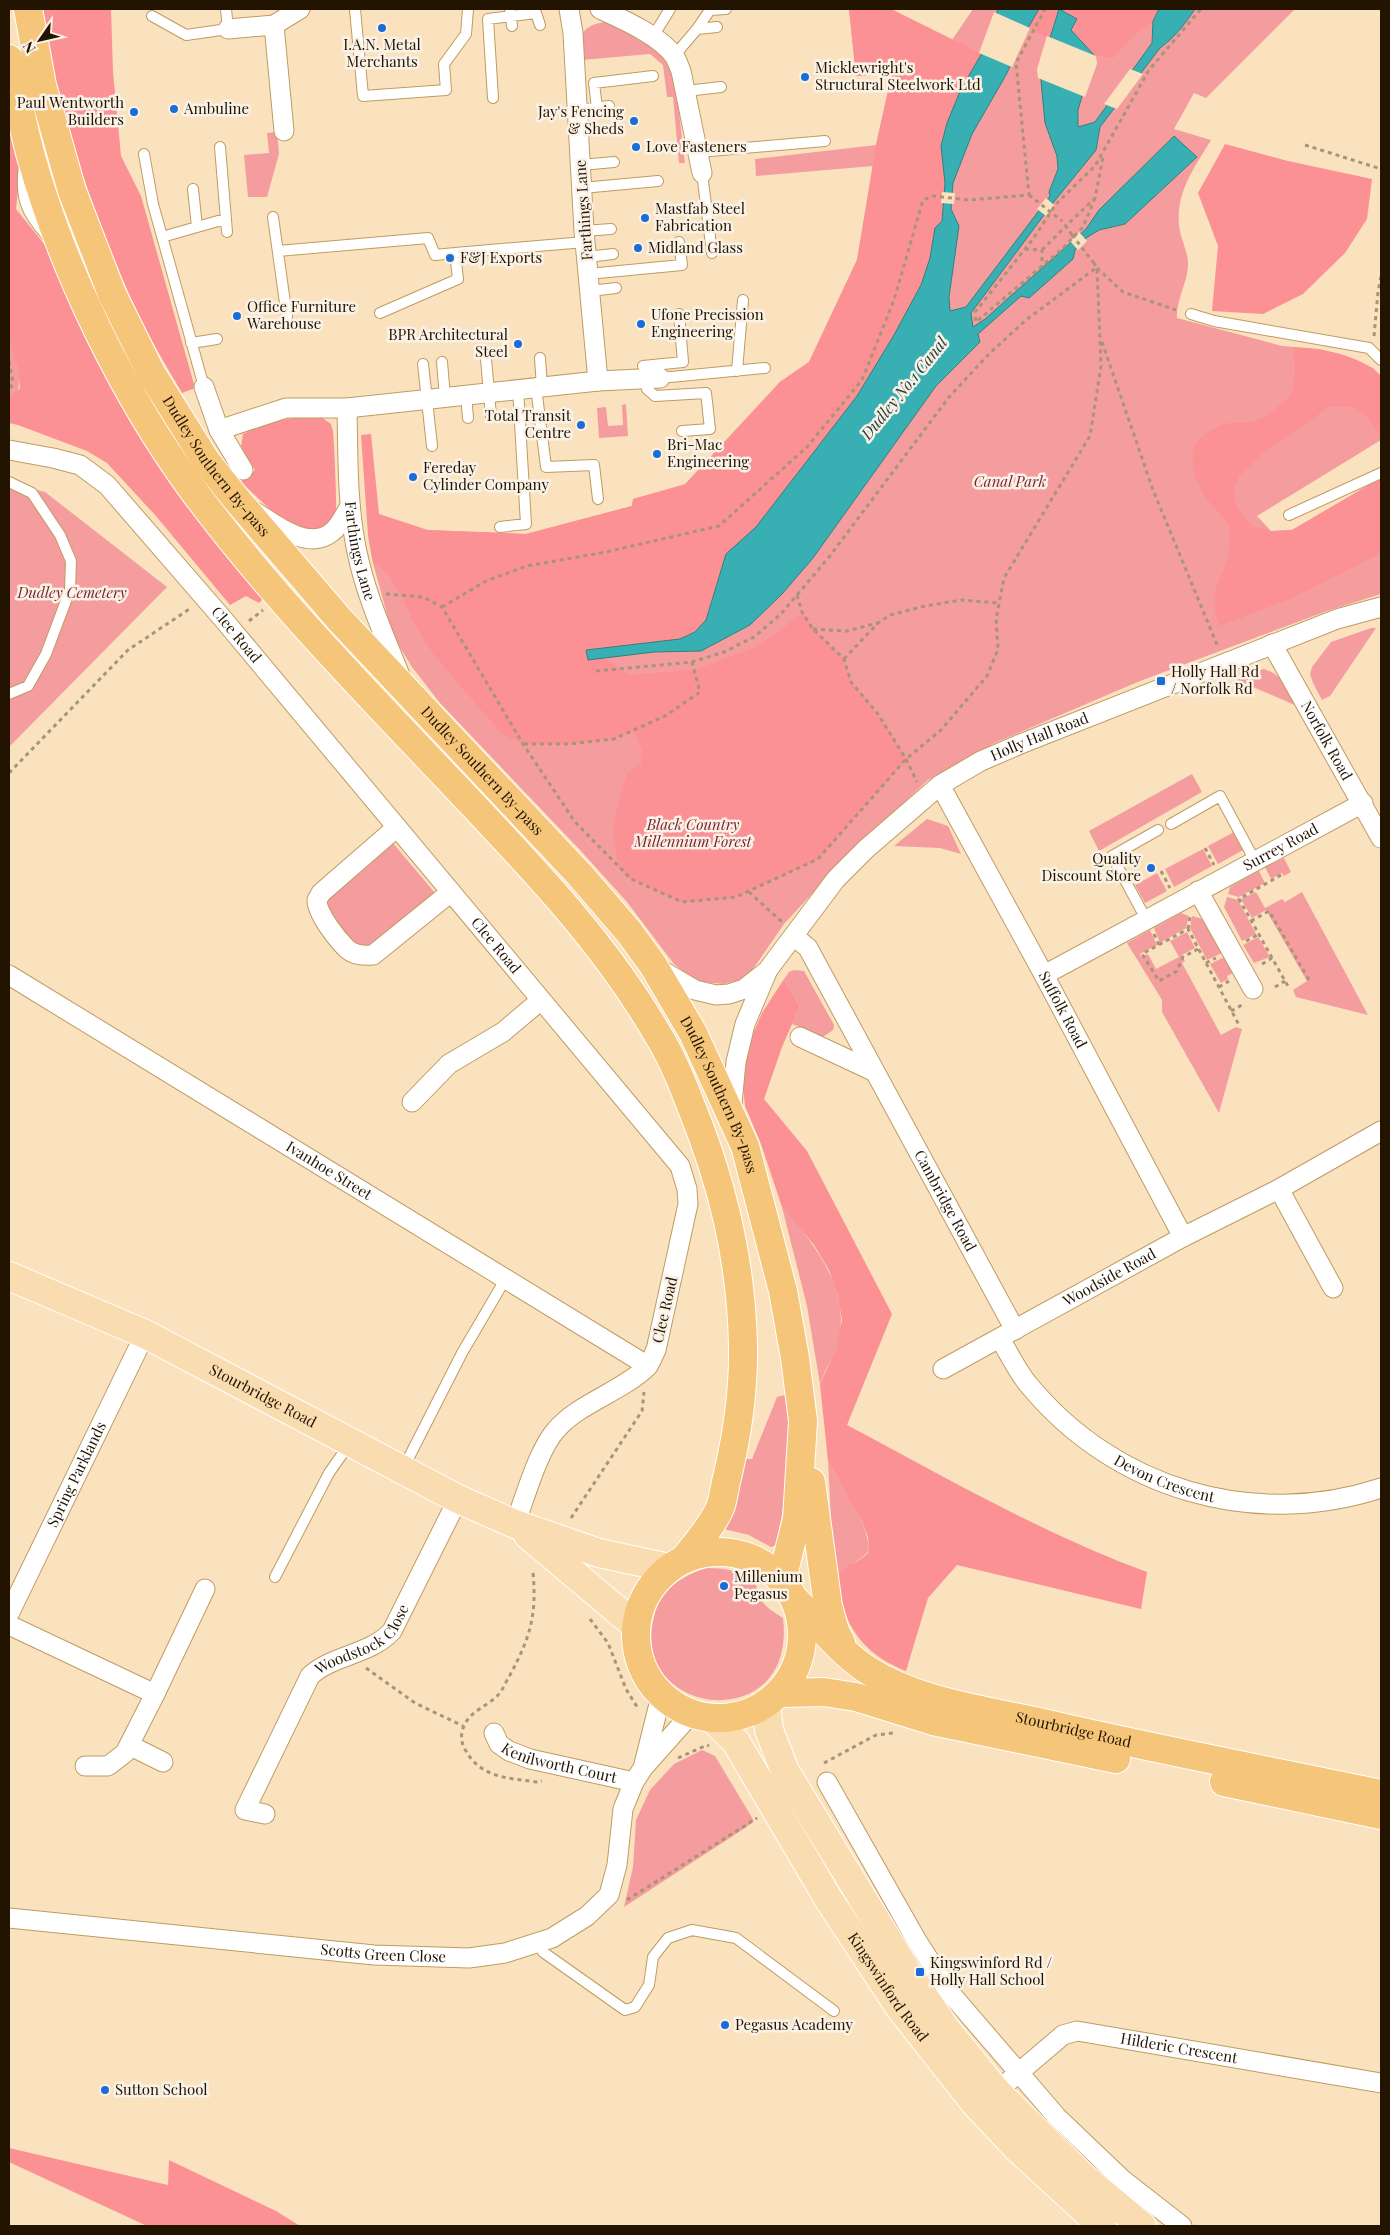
<svg xmlns="http://www.w3.org/2000/svg" width="1390" height="2235" font-family="'Playfair Display',serif">
	<style>
		.green { fill: #f59c9f }
		.forest { fill: #fb9095 }
		.water { fill: #38b0b3; stroke: #31817d }
		.pier { fill: #fae2bf }
		.lines { fill: none; stroke-linecap: round; stroke-linejoin: round }
		.lane-casing { stroke: #c09b61; stroke-width: 12 }
		.street-casing { stroke: #c09b61; stroke-width: 21 }
		.primary-casing { stroke: #fff; stroke-width: 30 }
		.highway-casing { stroke: #fff; stroke-width: 30 }
		.path { stroke: #a89477; stroke-width: 3; stroke-dasharray: 4 4; stroke-linecap: butt }
		.lane { stroke: #fff; stroke-width: 10 }
		.street { stroke: #fff; stroke-width: 19 }
		.primary { stroke: #f9dcaf; stroke-width: 28 }
		.highway { stroke: #f5c579; stroke-width: 28 }
		.path-bridge { stroke: #a89477; stroke-width: 3; stroke-dasharray: 4 4; stroke-linecap: butt }
		.poi-dot { fill: #1a6cd6; stroke: #faf2e6; stroke-width: 2 }
		.labels { text-anchor: middle; stroke-width: 5; stroke-linejoin: round; paint-order: stroke }
		.poi-label { font-size: 15px; fill: #221400; stroke: #faf2e6; text-anchor: start }
		.street-label { font-size: 15px; fill: #221400; stroke: #faf2e6 }
		.park-label { font-size: 15px; font-style: italic; fill: #7b1d2b; stroke: #faf2e6 }
		.water-label { font-size: 16px; font-style: italic; fill: #253f40; stroke: #faf2e6 }
	</style>
	<rect width="100%" height="100%" fill="#fae2bf"/>
	<!-- green -->
	<path class="green" d="M849,9H891L952,40L973,9H1295L1206,98L1194,93L1174,129L1211,140C1195,167 1176,191 1179,225C1180,238 1189,253 1188,266C1187,284 1176,300 1177,318L1282,346L1319,349L1343,355L1373,368L1381,376V440L1257,516L1271,531L1292,530L1381,478V594L1327,611L1140,681L995,743L928,780L845,858L784,924L751,972L739,980L724,984L703,982L689,976L674,964L627,902L581,851L440,703L412,667L393,636L373,563L368,535L428,530L526,534L632,506L633,499L685,484L780,382L809,362L857,260L873,166L756,176L755,159L876,145L892,73L856,76Z
		M604,22C625,30 652,42 665,61C679,82 681,137 685,163H679L673,97H667L663,65L650,54L582,60C580,37 578,27 604,22Z
		M277,132L279,154L267,197H248L244,155L269,153L267,133Z
		M9,339C25,375 20,388 9,423Z
		M626,404L628,436L599,438L597,408L606,407L608,426L623,425L622,405Z
		M9,483L45,492L167,587L9,747Z
		M1371,628H1376L1330,696L1322,700L1313,683L1310,674L1312,667L1331,642Z
		M1263,669C1282,673 1288,691 1297,706L1237,680Z
		M1192,774L1202,792L1099,851L1089,831Z
		M927,819L948,826L961,854L940,848L894,846Z
		M1234,832L1243,850L1218,864L1208,846Z
		M392,842L435,893L369,946H356L325,910L329,896Z
		M1203,849L1212,866L1174,887L1165,869Z
		M1284,858L1291,872L1284,876L1282,873L1271,879L1265,867Z
		M1259,871L1265,883L1239,897L1228,894L1230,887Z
		M1157,873L1167,891L1145,903L1135,885Z
		M1256,892L1265,908L1282,899L1285,902L1302,892L1368,1015L1296,997L1293,990L1307,981L1266,910L1252,918L1241,899Z
		M1227,897L1238,900L1256,934L1242,941L1224,907Z
		M1181,913L1189,916L1186,928L1160,943L1154,928Z
		M1192,916L1203,919L1222,953L1207,960L1190,928Z
		M1150,930L1157,945L1140,954L1141,957L1148,954L1156,969L1179,957L1170,941L1187,932L1195,948L1182,955L1185,961L1182,963L1221,1035L1236,1027L1242,1029L1219,1113L1162,1012V1000L1127,943Z
		M1258,937L1270,957L1254,963L1243,945Z
		M1224,957L1233,973L1227,976L1228,979L1221,983L1210,964Z
		M794,970L804,971L834,1025L833,1030L823,1037L792,1024L800,1006L784,979L789,972Z
		M782,1207C816,1245 855,1295 836,1349C831,1361 824,1372 820,1384L807,1306Z
		M785,1395L790,1438V1473L776,1545L771,1547L749,1535L724,1529V1525L744,1459H752L777,1397Z
		M828,1461C844,1491 867,1517 869,1551C858,1563 843,1567 836,1581L832,1539Z
		M707,1568C725,1568 738,1571 755,1579C759,1603 763,1605 783,1618C797,1738 628,1717 654,1617C660,1590 681,1576 707,1568Z
		M702,1750L715,1756L754,1821L745,1828L624,1907L633,1867L636,1820L650,1790L674,1764Z"/>
	<!-- forest -->
	<path class="forest" d="M43,9H111L113,72L121,156L141,196L195,388L182,393C166,365 149,338 136,309C101,234 73,154 54,73C49,52 47,30 43,9Z
		M849,9H891L982,54L961,89L941,146L945,183L942,221L921,285L894,335L857,396L756,527L726,554L706,620L695,632L681,639L586,650L588,660L605,658L629,675L694,670L754,648L782,629L802,612L813,629L844,659L851,682L878,714L906,759L818,859L736,897L682,902L631,879L618,866L613,827L620,796L627,773L641,764L642,749L633,731L614,739L568,744H523L501,733L434,655L416,627L401,595L387,572L373,563L368,535L361,435L371,434L379,514L428,530L526,534L632,506L633,499L685,485L780,382L809,362L857,260L876,145L892,73L856,76Z
		M1039,9H1059L1049,39L1028,28Z
		M1060,9H1078L1082,11L1083,9H1159L1153,21L1134,35L1113,58L1094,55L1071,30L1077,19Z
		M9,119L20,169L16,209L49,250L264,598L259,603L246,596L230,605L156,516L107,463L87,451L18,425L9,423V399L20,388L18,367L9,339Z
		M1225,144L1288,161L1372,179L1367,219L1345,253L1303,294L1263,314L1212,311L1218,246L1198,193Z
		M1293,347C1323,349 1359,354 1381,376V437L1367,417L1353,406L1329,407L1261,455L1239,476L1233,493L1238,509L1253,527L1271,531L1292,530L1381,478V553L1292,598L1220,626C1205,590 1224,581 1229,550C1230,542 1229,534 1230,526C1211,504 1190,484 1193,453C1196,435 1218,424 1236,422C1242,422 1250,423 1255,421C1264,418 1288,401 1291,393C1297,379 1295,362 1293,347Z
		M320,416L331,424L333,431C334,443 338,514 335,519C332,523 327,526 323,530L305,531L278,517L241,482L255,470L241,447L243,434C273,421 288,417 320,416Z
		M784,979L800,1006L782,1047L764,1099L807,1151L892,1314L847,1425C945,1477 1043,1534 1147,1572L1141,1609L957,1565L928,1598L906,1671C870,1657 849,1634 840,1597C838,1588 834,1579 841,1572C847,1565 860,1562 869,1552L868,1537L862,1521L828,1461L820,1384L836,1349L842,1320L838,1296L829,1270L814,1245L782,1207L761,1144L745,1106L743,1086L745,1062L753,1034L762,1013Z
		M9,2148L168,2185L169,2160L276,2211L300,2226H147L9,2162Z"/>
	<!-- water -->
	<path class="water" d="M998,9H1039L1028,28L1006,75L972,134L953,183L951,209L959,226L949,297L950,311L966,307L1050,196L1049,192L1058,169L1057,156L1045,123L1040,70L1059,9L1077,19L1071,30L1094,55L1078,110V127L1095,122L1152,43L1153,21L1159,9H1195C1185,24 1175,37 1160,48L1100,127L1096,150L1053,203L971,313L973,327L985,319L1086,229L1099,210L1174,136L1197,157L1125,224L1099,230L1086,238L1075,250L1073,259L1029,298L1021,296L978,334L980,342L936,386L813,558L782,594L750,625L701,651L654,652L588,660L586,650L680,639L695,632L706,620L726,554L756,527L857,396L894,335L921,285L930,258L935,228L942,221L945,183L941,146L947,123L961,89L985,48Z"/>
	<!-- pier -->
	<path class="pier" d="M994,12L1030,28L1012,67L979,53Z
		M1047,36L1096,56L1097,64L1085,97L1038,78L1037,69Z
		M1130,69L1143,74L1117,109L1104,104Z
		M942,192L955,193L954,204L941,203Z
		M1046,198L1054,205L1046,216L1037,209Z
		M1079,232L1087,241L1078,250L1070,241Z"/>
	<g class="lines">
		<defs>
			<path id="lane" d="M355,9L363,96L446,90L444,64L466,34L468,9
				M510,9L512,26
				M152,16L186,35L228,29L226,9
				M697,29L710,10L726,9
				M652,38L670,9
				M674,56L697,29L717,27
				M686,91L721,87
				M493,98L488,19L536,13L540,25
				M597,108L594,83L653,76
				M578,110L609,106
				M220,147L227,232
				M699,152L825,141
				M144,154L153,204L204,387
				M24,165C20,197 25,212 47,236
				M581,165L614,162
				M702,173L712,253
				M582,188L658,181
				M193,189L197,227
				M273,217L287,317
				M584,231L611,229
				M162,237L225,219
				M278,251L428,238L435,255L455,253
				M587,257L613,254
				M588,274L682,265L679,242
				M590,291L616,288
				M380,313L458,279L455,253L585,242
				M1191,314L1214,321L1369,348L1381,360
				M191,343L217,339
				M540,358L542,387
				M486,359L491,416
				M442,362L445,397
				M423,364L432,446
				M643,366L683,362L679,314
				M737,371L743,300
				M646,378L647,389L655,396L706,393L710,429L682,431
				M660,378L765,368
				M536,387L546,467L594,465L598,499
				M466,395L468,418
				M9,482L32,493L60,535L71,561L70,590L46,654L28,686L9,694
				M1289,515L1381,473
				M500,527L526,524L518,389
				M1171,824L1220,796L1255,861
				M1146,919L1112,856L1158,830
				M403,1469L462,1353L506,1278
				M275,1577L329,1473L350,1443
				M537,1942L543,1952L625,2010L635,2007L649,1985L653,1957L668,1938L692,1930L736,1938L834,2011"/>
			<g id="street">
				<path d="M600,9C622,19 661,36 675,57C677,61 679,66 681,71L702,173"/>
				<path d="M274,25L284,131"/>
				<path d="M228,29L274,25L300,9"/>
				<path d="M598,381L660,378"/>
				<path d="M204,387L219,430L243,470"/>
				<path id="s1" d="M347,408C348,456 347,505 357,552C366,596 385,637 401,678"/>
				<path d="M219,430L286,408H347L598,381L584,231L573,33L569,9"/>
				<path id="s2" d="M9,450L53,458L80,465L107,485L223,619L680,1166L687,1189L688,1204L656,1350C653,1355 651,1363 647,1367C621,1392 579,1403 556,1430C538,1450 525,1498 515,1524"/>
				<path d="M257,513C277,526 309,551 332,532C340,526 345,514 350,506"/>
				<path id="s3" d="M1272,644L1381,838"/>
				<path id="s4" d="M940,785L1044,975L1183,1237"/>
				<path d="M397,827L321,893L317,900C317,914 337,939 347,949C354,955 364,956 373,955L451,892"/>
				<path d="M1198,891L1253,989"/>
				<path id="s5" d="M794,936L808,948L1015,1330"/>
				<path id="s6" d="M656,967L695,990L716,995L729,994L744,989L767,971L836,879L866,849L940,785L981,761L1023,743L1337,619L1381,607"/>
				<path id="s7" d="M9,975L648,1366"/>
				<path id="s8" d="M1044,975L1363,803"/>
				<path d="M800,1037L875,1072"/>
				<path d="M412,1102L449,1064L503,1032L541,1000"/>
				<path d="M731,1114L736,1062L745,1024L767,972"/>
				<path d="M1279,1189L1333,1288"/>
				<path id="s9" d="M1000,1339C1009,1353 1017,1371 1028,1384C1114,1489 1253,1530 1381,1488"/>
				<path id="s10" d="M943,1369L1183,1237L1279,1189L1381,1131"/>
				<path id="s11" d="M9,1614L145,1334"/>
				<path d="M9,1625L155,1694L205,1589"/>
				<path id="s12" d="M494,1733L499,1744L509,1751L530,1759L634,1782"/>
				<path d="M131,1746L163,1762"/>
				<path d="M644,1764L661,1696"/>
				<path d="M85,1766H108L125,1753L155,1694"/>
				<path d="M827,1782L917,1941L951,1994L1057,2117L1123,2180L1182,2226"/>
				<path id="s13" d="M265,1814L245,1810L310,1676C334,1654 370,1655 392,1631L458,1499"/>
				<path id="s14" d="M9,1918L374,1955L469,1958L505,1953L552,1938L587,1916L609,1895L617,1865L623,1809L634,1782L643,1768L691,1714"/>
				<path id="s15" d="M1009,2081L1063,2035L1077,2031L1381,2083"/>
			</g>
			<g id="primary">
				<path id="s16" d="M9,1276L145,1334L458,1499L515,1524L599,1553L669,1568"/>
				<path d="M528,1535L636,1626"/>
				<path d="M766,1704L769,1730L785,1771L906,1970L946,2029L997,2092L1081,2175L1142,2226"/>
				<path id="s17" d="M713,1719L736,1742L829,1900L900,2008L974,2102L1016,2147L1102,2226"/>
			</g>
			<g id="highway">
				<path id="s18" d="M28,9L42,85L72,191L112,294L151,373L206,461L237,500L339,619L580,875L629,932L653,965L693,1033L745,1146L783,1291L795,1358L803,1421L797,1519L782,1579"/>
				<path d="M9,59C15,90 22,122 30,153C61,266 123,395 193,490C276,602 376,702 472,804C540,876 608,948 658,1035C672,1057 682,1082 691,1106C723,1184 741,1260 743,1344C744,1391 737,1437 726,1482C724,1491 723,1500 720,1508C712,1526 697,1543 685,1558"/>
				<path d="M811,1482L828,1606L835,1631L841,1643"/>
				<circle cx="719" cy="1635" r="83"/>
				<path id="s19" d="M796,1601C818,1623 839,1651 866,1669C915,1701 978,1709 1034,1721C1149,1748 1266,1770 1381,1794"/>
				<path d="M780,1693L824,1692L856,1697L933,1721L1116,1759"/>
				<path d="M1224,1782L1381,1815"/>
			</g>
		</defs>
		<!-- lane casing -->
		<use href="#lane" class="lane-casing"/>
		<!-- street casing -->
		<use href="#street" class="street-casing"/>
		<!-- primary casing -->
		<use href="#primary" class="primary-casing"/>
		<!-- highway casing -->
		<use href="#highway" class="highway-casing"/>
		<!-- path -->
		<path class="path" d="M1305,145L1381,169
			M1095,198L1083,227L1062,249L976,322L975,312L1033,239L1056,204L1095,166L1149,70L1201,9
			M1072,235L1066,226L1095,198L1103,157
			M1025,249L1042,250V266
			M1042,250L1066,226L1062,221
			M1097,268L1123,292L1176,310
			M1374,336L1378,292L1381,276
			M1102,342L1153,490L1218,647
			M9,361L13,382L9,392
			M386,594L423,597L442,607L523,744L575,822L631,879L682,902L736,897L818,859L906,759L941,730L987,676L998,649L996,619L1004,578L1090,436L1101,366L1097,268L1094,263
			M797,595L802,612L813,629L844,659L851,682L878,714L906,759L917,782
			M442,607L486,581L527,566L606,552L719,526L807,447L862,380L894,300L923,200L933,196L969,200L1029,195L1016,63L1045,9
			M249,621L263,610
			M813,629L847,631L878,623
			M844,659L878,623L890,615L925,606L961,600L998,603
			M596,671L692,662L724,652L754,637L781,614L829,557L949,397L989,354L1026,320L1096,268
			M524,744H568L614,739L665,716L700,692L692,662
			M9,773L128,650L191,608
			M1205,848L1214,865
			M1161,871L1170,888
			M1281,875L1239,899L1289,988
			M749,892L782,922
			M1251,921L1269,911L1309,980
			M1188,929L1190,917
			M1154,934L1159,945
			M1246,941L1259,934
			M1198,949L1183,957L1177,971L1159,981L1142,954L1188,929L1239,1025
			M1206,963L1216,958
			M1262,964L1272,958
			M1219,987L1229,981
			M1275,987L1285,981
			M1231,1011L1242,1005
			M571,1518L642,1411L644,1392
			M533,1573C537,1615 530,1638 510,1675C506,1681 503,1690 498,1695C488,1706 470,1711 464,1726C460,1734 461,1744 466,1751C481,1778 509,1778 536,1782L542,1781
			M590,1619L608,1643L626,1689L639,1710
			M366,1668L415,1703L463,1726
			M678,1758L707,1745L709,1746
			M824,1763L876,1735L893,1733
			M627,1900L757,1818"/>
		<!-- lane -->
		<use href="#lane" class="lane"/>
		<!-- street -->
		<use href="#street" class="street"/>
		<!-- primary -->
		<use href="#primary" class="primary"/>
		<!-- highway -->
		<use href="#highway" class="highway"/>
		<!-- path-bridge -->
		<path class="path-bridge" d="M1029,195L1062,221
			M1072,235L1094,263"/>
	</g>
	<!-- markers -->
	<g class="poi-dot">
		<circle cx="382" cy="28" r="5"/>
		<circle cx="805" cy="77" r="5"/>
		<circle cx="174" cy="109" r="5"/>
		<circle cx="134" cy="112" r="5"/>
		<circle cx="634" cy="121" r="5"/>
		<circle cx="636" cy="147" r="5"/>
		<circle cx="645" cy="218" r="5"/>
		<circle cx="638" cy="248" r="5"/>
		<circle cx="450" cy="258" r="5"/>
		<circle cx="237" cy="316" r="5"/>
		<circle cx="641" cy="324" r="5"/>
		<circle cx="518" cy="344" r="5"/>
		<circle cx="581" cy="425" r="5"/>
		<circle cx="657" cy="454" r="5"/>
		<circle cx="413" cy="477" r="5"/>
		<rect x="1156" y="676" width="10" height="10" rx="2.5"/>
		<circle cx="1151" cy="868" r="5"/>
		<circle cx="724" cy="1586" r="5"/>
		<rect x="915" y="1967" width="10" height="10" rx="2.5"/>
		<circle cx="725" cy="2025" r="5"/>
		<circle cx="105" cy="2090" r="5"/>
	</g>
	<g class="labels">
		<!-- poi labels -->
		<g class="poi-label">
			<text x="382" y="50" text-anchor="middle">I.A.N. Metal<tspan x="382" dy="17">Merchants</tspan></text>
			<text x="815" y="73">Micklewright's<tspan x="815" dy="17">Structural Steelwork Ltd</tspan></text>
			<text x="124" y="108" text-anchor="end">Paul Wentworth<tspan x="124" dy="17">Builders</tspan></text>
			<text x="184" y="114">Ambuline</text>
			<text x="624" y="117" text-anchor="end">Jay's Fencing<tspan x="624" dy="17">&amp; Sheds</tspan></text>
			<text x="646" y="152">Love Fasteners</text>
			<text x="655" y="214">Mastfab Steel<tspan x="655" dy="17">Fabrication</tspan></text>
			<text x="648" y="253">Midland Glass</text>
			<text x="460" y="263">F&amp;J Exports</text>
			<text x="247" y="312">Office Furniture<tspan x="247" dy="17">Warehouse</tspan></text>
			<text x="651" y="320">Ufone Precission<tspan x="651" dy="17">Engineering</tspan></text>
			<text x="508" y="340" text-anchor="end">BPR Architectural<tspan x="508" dy="17">Steel</tspan></text>
			<text x="571" y="421" text-anchor="end">Total Transit<tspan x="571" dy="17">Centre</tspan></text>
			<text x="667" y="450">Bri-Mac<tspan x="667" dy="17">Engineering</tspan></text>
			<text x="423" y="473">Fereday<tspan x="423" dy="17">Cylinder Company</tspan></text>
			<text x="1171" y="677">Holly Hall Rd<tspan x="1171" dy="17">/ Norfolk Rd</tspan></text>
			<text x="1141" y="864" text-anchor="end">Quality<tspan x="1141" dy="17">Discount Store</tspan></text>
			<text x="734" y="1582">Millenium<tspan x="734" dy="17">Pegasus</tspan></text>
			<text x="930" y="1968">Kingswinford Rd /<tspan x="930" dy="17">Holly Hall School</tspan></text>
			<text x="735" y="2030">Pegasus Academy</text>
			<text x="115" y="2095">Sutton School</text>
		</g>
		<!-- street labels -->
		<g class="street-label">
			<text transform="translate(584 210) rotate(-94)" y="5">Farthings Lane</text>
			<text dy="5" stroke="none"><textPath href="#s18" startOffset="500">Dudley Southern By-pass</textPath></text>
			<text dy="5" stroke="none"><textPath href="#s1" startOffset="144">Farthings Lane</textPath></text>
			<text dy="5" stroke="none"><textPath href="#s2" startOffset="304">Clee Road</textPath></text>
			<text dy="5" stroke="none"><textPath href="#s6" startOffset="491">Holly Hall Road</textPath></text>
			<text dy="5" stroke="none"><textPath href="#s3" startOffset="111">Norfolk Road</textPath></text>
			<text dy="5" stroke="none"><textPath href="#s18" startOffset="905">Dudley Southern By-pass</textPath></text>
			<text dy="5" stroke="none"><textPath href="#s8" startOffset="269">Surrey Road</textPath></text>
			<text dy="5" stroke="none"><textPath href="#s2" startOffset="709">Clee Road</textPath></text>
			<text dy="5" stroke="none"><textPath href="#s4" startOffset="256">Suffolk Road</textPath></text>
			<text dy="5" stroke="none"><textPath href="#s18" startOffset="1310">Dudley Southern By-pass</textPath></text>
			<text dy="5" stroke="none"><textPath href="#s7" startOffset="375">Ivanhoe Street</textPath></text>
			<text dy="5" stroke="none"><textPath href="#s5" startOffset="306">Cambridge Road</textPath></text>
			<text dy="5" stroke="none"><textPath href="#s10" startOffset="190">Woodside Road</textPath></text>
			<text transform="translate(665 1310) rotate(-77)" y="5">Clee Road</text>
			<text dy="5" stroke="none"><textPath href="#s16" startOffset="281">Stourbridge Road</textPath></text>
			<text dy="5" stroke="none"><textPath href="#s11" startOffset="155">Spring Parklands</textPath></text>
			<text dy="5" stroke="none"><textPath href="#s9" startOffset="222">Devon Crescent</textPath></text>
			<text dy="5" stroke="none"><textPath href="#s13" startOffset="235">Woodstock Close</textPath></text>
			<text dy="5" stroke="none"><textPath href="#s19" startOffset="315">Stourbridge Road</textPath></text>
			<text dy="5" stroke="none"><textPath href="#s12" startOffset="76">Kenilworth Court</textPath></text>
			<text dy="5" stroke="none"><textPath href="#s14" startOffset="376">Scotts Green Close</textPath></text>
			<text dy="5" stroke="none"><textPath href="#s17" startOffset="321">Kingswinford Road</textPath></text>
			<text dy="5" stroke="none"><textPath href="#s15" startOffset="189">Hilderic Crescent</textPath></text>
		</g>
		<!-- park labels -->
		<g class="park-label">
			<text x="1010" y="487">Canal Park</text>
			<text x="72" y="598">Dudley Cemetery</text>
			<text x="693" y="830">Black Country<tspan x="693" dy="17">Millennium Forest</tspan></text>
		</g>
		<!-- water labels -->
		<g class="water-label">
			<text transform="translate(904 388) rotate(-51)" y="6">Dudley No.1 Canal</text>
		</g>
	</g>
	<!-- border -->
	<rect width="1390" height="2235" fill="none" stroke="#221400" stroke-width="20"/>
	<!-- north arrow -->
	<g transform="translate(40 40) rotate(236)" stroke="#faf2e6" stroke-width="4" paint-order="stroke">
	<path d="M0-4L9 19L0 12L-9 19Z" fill="#221400"/>
	<text y="-8" font-size="14" font-weight="bold" text-anchor="middle" fill="#221400">N</text>
	</g>
</svg>
